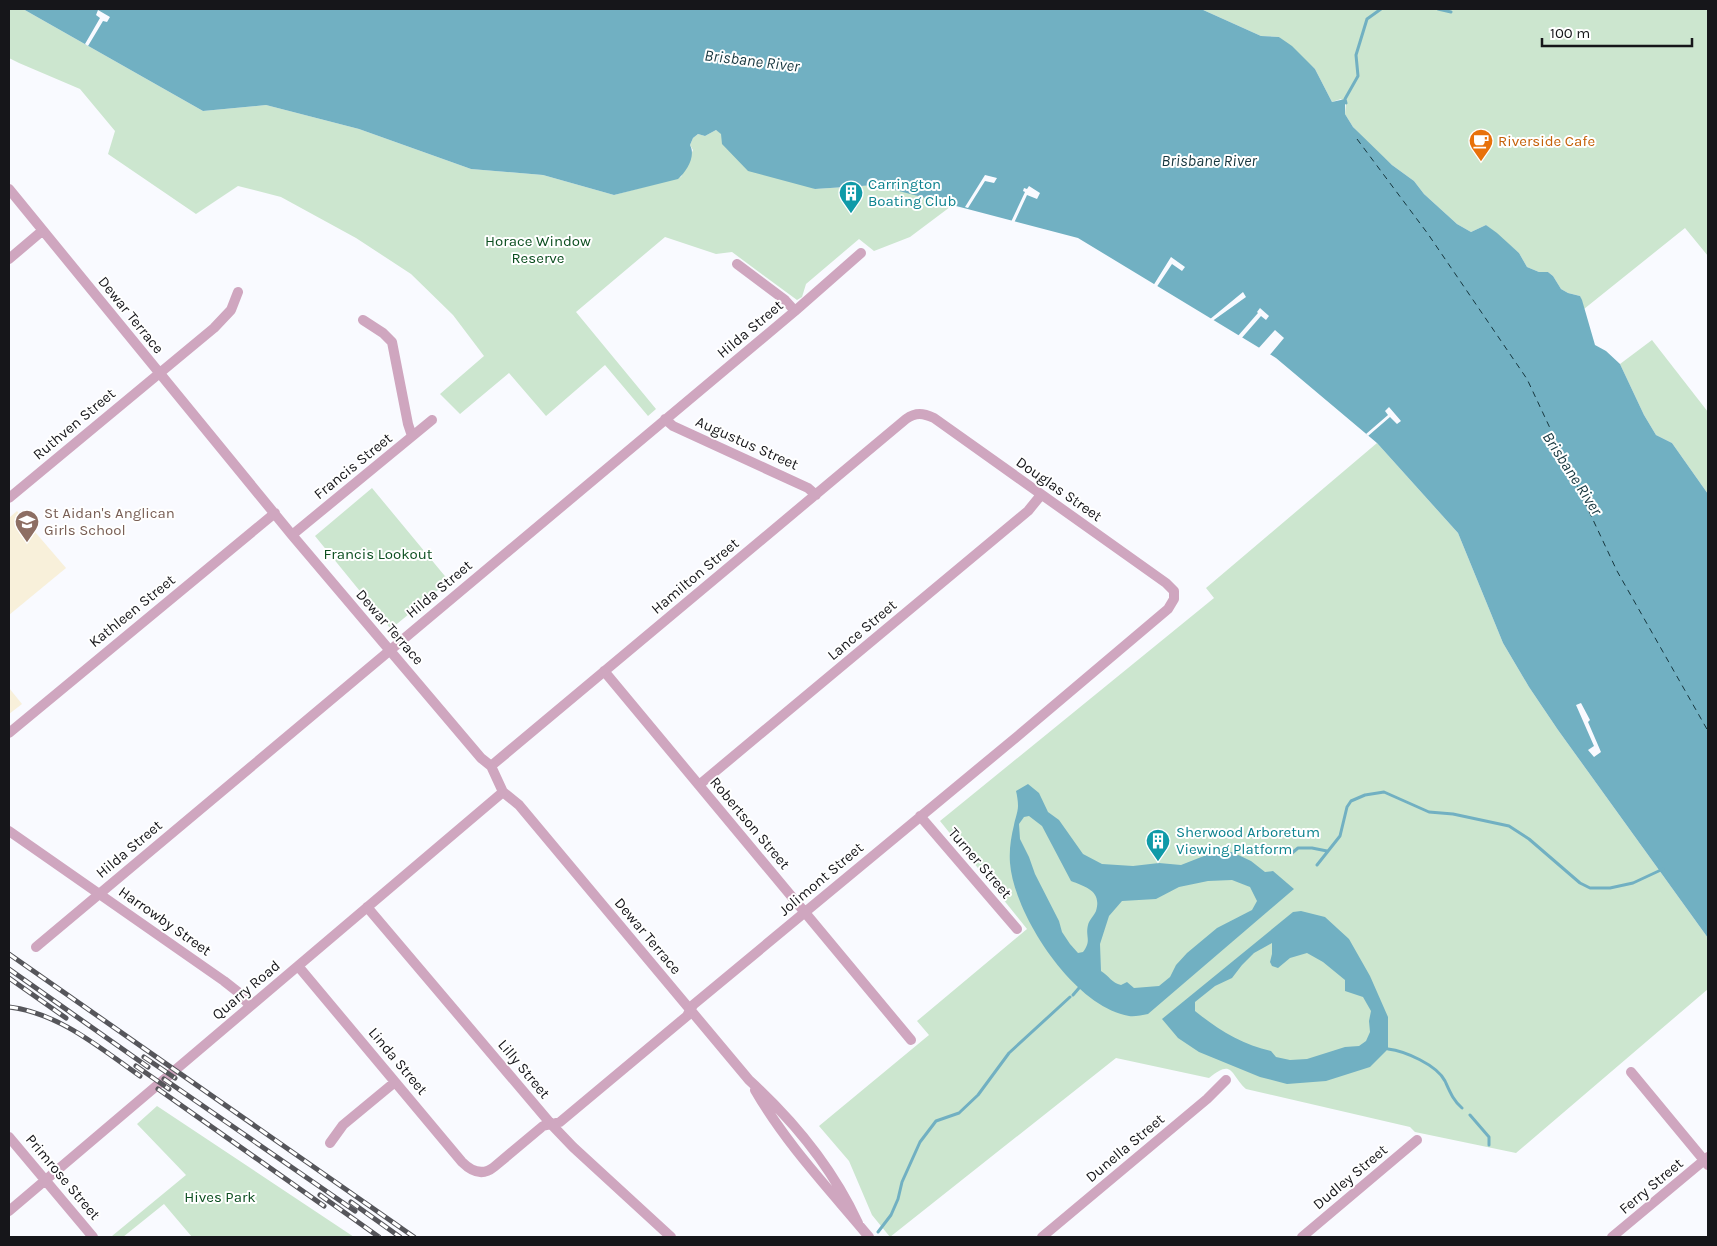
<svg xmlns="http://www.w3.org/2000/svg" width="1717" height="1246" font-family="Karla,sans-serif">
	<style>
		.education { fill: #f8f0da }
		.green { fill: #cce6cf }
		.water { fill: #71b0c2; fill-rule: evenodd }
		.pier { fill: #f9faff }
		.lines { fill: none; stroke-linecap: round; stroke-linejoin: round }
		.stream { stroke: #71b0c2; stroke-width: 3 }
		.ferry { stroke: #17373f; stroke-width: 1; stroke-dasharray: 6 5; stroke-linecap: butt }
		.minor { stroke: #cfa6bf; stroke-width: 10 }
		.rail-casing { stroke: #56565b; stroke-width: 5 }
		.rail { stroke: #fff; stroke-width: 3; stroke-dasharray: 9; stroke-linecap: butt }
		.labels { text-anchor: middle; stroke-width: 4; stroke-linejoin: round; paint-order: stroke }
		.food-label { font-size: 15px; fill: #c56008; stroke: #fff; text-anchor: start }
		.culture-label { font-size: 15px; fill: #0d838f; stroke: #fff; text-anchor: start }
		.park-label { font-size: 15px; fill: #0b4e1f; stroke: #fff }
		.street-label { font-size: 15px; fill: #16161a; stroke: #fff }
		.education-label { font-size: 15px; fill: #785e54; stroke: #fff; text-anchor: start }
		.water-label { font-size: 16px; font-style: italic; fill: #17373f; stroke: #fff }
	</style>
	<rect width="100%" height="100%" fill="#f9faff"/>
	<!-- education -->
	<path class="education" d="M17,511L66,568L9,615V518Z
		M9,688L22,704L9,714Z"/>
	<!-- green -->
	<path class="green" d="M9,9H23L203,111L266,105L359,129L471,169L543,175L614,195L681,177L693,150L690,145L693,138L698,134L705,136L716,130L815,189L876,185L954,204L910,237L874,251L859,239L806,284L802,297L797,300L732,252L716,254L665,237L576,312L656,409L648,416L605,365L546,416L509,373L460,414L440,394L484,356L453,315L411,274L356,238L281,197L238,186L196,214L108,154L115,131L80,89L19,63L9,58Z
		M1201,9H1708V256L1685,228L1584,309L1580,296L1568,293L1561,289L1553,276L1548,272H1539L1527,267L1519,253L1486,225L1471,232L1457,224L1424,194L1414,181L1392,165L1368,143L1353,127L1345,114L1346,103L1341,99L1332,102L1315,69L1279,37L1261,36Z
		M1652,340L1708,412V494L1672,443L1656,435L1644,415L1620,364Z
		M1377,443L1458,533L1503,643L1529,687L1558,730L1708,938V989L1516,1153L1415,1132L1410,1127L1246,1089C1230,1074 1233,1058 1209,1078L1116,1058L890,1237L872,1215L849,1161L819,1126L929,1035L917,1021L1027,929L940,821L1214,598L1206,588Z
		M372,488L449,581L392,628H390L315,536Z
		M157,1106L354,1237H192L164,1204L123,1237H113L112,1236L186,1175L137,1124Z"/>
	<!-- water -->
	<path class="water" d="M23,9H1201L1261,36L1279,37L1292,46L1315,69L1332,102L1345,99V114L1353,127L1392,165L1414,181L1424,194L1457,224L1471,232L1486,225L1497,233L1519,253L1527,267L1539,272H1548L1553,276L1561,289L1568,293L1580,296L1582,300L1595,345L1606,351L1620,364L1644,415L1656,435L1672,443L1708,494V938L1558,730L1529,687L1503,643L1458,533L1377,443L1276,358L1078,238L876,185L815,189L748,171L722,144L721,134L716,130L705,136L698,134L693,138L690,145C696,156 687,171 678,179L614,195L543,175L471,169L359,129L266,105L203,111Z
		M1028,784L1039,793L1048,812L1059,820L1083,854L1102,864L1133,866L1159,863L1181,865L1209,854L1232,852L1251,861L1265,872L1273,871L1294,889L1148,1014C1142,1015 1134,1017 1129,1016C1074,1007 1014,915 1010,863C1009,850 1011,837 1014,825C1015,819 1018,812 1018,806C1018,801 1017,795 1016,791ZM1029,816L1042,826L1071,881C1086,887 1102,891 1096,911C1094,916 1089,920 1088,925C1085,937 1092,940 1083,952L1078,953L1070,944L1062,932L1059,921L1035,874L1029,857L1020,839L1019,824L1024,817ZM1232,880L1250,887L1257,901L1252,910L1217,928L1187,953L1176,965L1170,977L1159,986L1134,988L1127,982L1121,985C1112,983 1109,976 1101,971L1100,944L1109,916L1122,901L1156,899L1179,887L1208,881Z
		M1301,911L1325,917L1349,939L1370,976L1388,1017V1049L1370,1067L1326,1081L1287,1084L1260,1077L1199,1052L1178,1038L1162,1019L1293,912ZM1272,943V954L1270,962L1272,966L1278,968L1290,958L1307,953L1323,962L1345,980V991L1363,997L1371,1011L1369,1021L1370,1032L1366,1041L1359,1046L1345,1047L1307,1059L1290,1060L1276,1057L1271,1051C1243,1045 1217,1029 1195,1011V1002L1215,986L1232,978L1242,965L1254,953Z"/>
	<!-- pier -->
	<path class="pier" d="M98,10L110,17L107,22L103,21L88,46L85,44L100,18L96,15Z
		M985,175L997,178L994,183L985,181L968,208L965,207Z
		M1029,186L1040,193L1037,199L1027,195L1014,223L1011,222L1025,192L1023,191L1024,188L1027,189Z
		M1171,257L1185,267L1182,271L1172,264L1156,288L1153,286Z
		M1243,292L1246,297L1211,322L1209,320Z
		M1260,308L1269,316L1266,320L1261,316L1240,340L1237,337L1258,313L1257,312Z
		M1275,330L1284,338L1268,357L1257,350Z
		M1389,407L1401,421L1397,424L1390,417L1368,436L1366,434L1388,415L1385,411Z
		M1581,703L1590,720L1588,722L1601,752L1594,757L1588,750L1594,746L1576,705Z"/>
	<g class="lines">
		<!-- stream -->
		<path class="stream" d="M1438,9L1451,12
			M1346,103L1345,99L1358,76L1356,55L1367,19L1381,9
			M1292,853L1298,848H1312L1327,851
			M1317,865L1340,836L1347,807L1351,801L1365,795L1384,792L1429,812L1453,814L1509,826L1529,839L1580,883L1590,888H1610L1633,883L1663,869
			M1073,995L1079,988
			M1388,1049C1405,1051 1437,1065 1445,1081C1450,1092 1453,1100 1462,1108
			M1470,1115L1489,1137V1145
			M878,1232L891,1215L898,1199L902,1182L920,1142L936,1121L959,1113L978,1095L1009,1053L1070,997"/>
		<!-- ferry -->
		<path class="ferry" d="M1357,139L1428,234L1527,379L1617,571L1708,731"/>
		<!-- minor -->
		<path class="minor" d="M9,189L292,535L481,758L491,766L503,792L519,805L749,1080C794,1121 832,1167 858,1223
			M9,259L42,231
			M737,264L785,300L795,311
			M363,320L383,333L392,342L408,424L412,436
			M665,419L673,426L808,488L816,495
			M9,498L214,328L231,310L238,292
			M292,535L432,420
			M604,671L911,1040
			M9,733L275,513
			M699,785L1028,511L1041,495
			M920,816L1017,929
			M9,831L224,981L238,992L250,1006
			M367,907L551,1124L573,1147L671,1237
			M36,947L795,311L861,253
			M298,966L462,1162C472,1172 483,1176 494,1167L543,1126L560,1122L687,1016L693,1005L1019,735L1168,609L1174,599V591L1166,583L934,418C923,413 916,412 906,419L491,766
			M1631,1072L1708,1165
			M755,1090C786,1144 830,1190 869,1237
			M9,1137L93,1237
			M330,1143L343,1125L395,1082
			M9,1211L503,792
			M1042,1237L1207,1099L1226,1080
			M1302,1237L1417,1140
			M1612,1237L1708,1157"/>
		<defs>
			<path id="rail" d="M9,954L414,1237
				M9,969L148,1067
				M9,978L66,1018
				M9,1007C59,1013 100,1048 140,1076
				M144,1057L175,1078
				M136,1066L169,1089
				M164,1079L355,1211
				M158,1089L324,1206
				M320,1195L379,1237
				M351,1202L400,1237"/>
		</defs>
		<!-- rail casing -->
		<use href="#rail" class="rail-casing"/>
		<!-- rail -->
		<use href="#rail" class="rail"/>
	</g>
	<!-- icons -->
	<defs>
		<symbol id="cafe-pin" viewBox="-11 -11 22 30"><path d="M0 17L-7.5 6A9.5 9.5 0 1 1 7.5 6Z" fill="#e8710a" stroke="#fff"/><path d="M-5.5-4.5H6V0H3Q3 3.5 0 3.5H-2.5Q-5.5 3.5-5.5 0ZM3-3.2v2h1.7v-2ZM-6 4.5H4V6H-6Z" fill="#fff"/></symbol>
		<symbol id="building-pin" viewBox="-11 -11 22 30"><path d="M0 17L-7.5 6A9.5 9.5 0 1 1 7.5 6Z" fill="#0f9aa8" stroke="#fff"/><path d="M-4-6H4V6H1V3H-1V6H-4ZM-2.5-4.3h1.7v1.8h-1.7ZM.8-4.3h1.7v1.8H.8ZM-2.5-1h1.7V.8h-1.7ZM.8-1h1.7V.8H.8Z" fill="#fff"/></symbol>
		<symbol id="school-pin" viewBox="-11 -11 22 30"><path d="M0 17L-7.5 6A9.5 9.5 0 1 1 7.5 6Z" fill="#8d6e63" stroke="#fff"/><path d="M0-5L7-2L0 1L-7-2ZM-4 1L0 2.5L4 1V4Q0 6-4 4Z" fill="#fff"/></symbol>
	</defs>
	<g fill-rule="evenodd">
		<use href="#cafe-pin" x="1467" y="127" width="28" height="38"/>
		<use href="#building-pin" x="837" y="179" width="28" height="38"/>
		<use href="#school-pin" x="13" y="508" width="28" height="38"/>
		<use href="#building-pin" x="1144" y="827" width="28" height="38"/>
	</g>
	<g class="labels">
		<!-- food labels -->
		<g class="food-label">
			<text x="1498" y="146">Riverside Cafe</text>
		</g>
		<!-- culture labels -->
		<g class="culture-label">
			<text x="868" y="189">Carrington<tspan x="868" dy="17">Boating Club</tspan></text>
			<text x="1176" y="837">Sherwood Arboretum<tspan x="1176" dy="17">Viewing Platform</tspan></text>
		</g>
		<!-- park labels -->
		<g class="park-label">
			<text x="538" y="246">Horace Window<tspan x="538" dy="17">Reserve</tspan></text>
			<text x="378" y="559">Francis Lookout</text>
			<text x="220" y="1202">Hives Park</text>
		</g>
		<!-- street labels -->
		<g class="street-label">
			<text transform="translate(131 315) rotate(51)" y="5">Dewar Terrace</text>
			<text transform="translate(750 329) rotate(-40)" y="5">Hilda Street</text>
			<text transform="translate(74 424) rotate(-40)" y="5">Ruthven Street</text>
			<text transform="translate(747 443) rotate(24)" y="5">Augustus Street</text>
			<text transform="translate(353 466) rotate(-39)" y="5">Francis Street</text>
			<text transform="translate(1059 489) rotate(35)" y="5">Douglas Street</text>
			<text transform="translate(695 576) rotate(-40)" y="5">Hamilton Street</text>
			<text transform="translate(439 589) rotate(-40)" y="5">Hilda Street</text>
			<text transform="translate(132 611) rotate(-39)" y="5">Kathleen Street</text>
			<text transform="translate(390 627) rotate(49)" y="5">Dewar Terrace</text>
			<text transform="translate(862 630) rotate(-40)" y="5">Lance Street</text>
			<text transform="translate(750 823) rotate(50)" y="5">Robertson Street</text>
			<text transform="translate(129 849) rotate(-40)" y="5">Hilda Street</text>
			<text transform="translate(980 863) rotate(49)" y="5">Turner Street</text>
			<text transform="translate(821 879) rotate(-40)" y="5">Jolimont Street</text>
			<text transform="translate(165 921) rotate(35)" y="5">Harrowby Street</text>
			<text transform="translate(648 936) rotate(50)" y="5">Dewar Terrace</text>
			<text transform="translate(246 990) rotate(-40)" y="5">Quarry Road</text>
			<text transform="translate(398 1061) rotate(50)" y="5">Linda Street</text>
			<text transform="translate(524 1069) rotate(50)" y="5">Lilly Street</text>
			<text transform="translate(1125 1148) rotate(-40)" y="5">Dunella Street</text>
			<text transform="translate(63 1177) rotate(50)" y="5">Primrose Street</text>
			<text transform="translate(1350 1177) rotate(-40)" y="5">Dudley Street</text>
			<text transform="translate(1651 1186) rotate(-40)" y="5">Ferry Street</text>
		</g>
		<!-- education labels -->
		<g class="education-label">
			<text x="44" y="518">St Aidan's Anglican<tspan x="44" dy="17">Girls School</tspan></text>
		</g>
		<!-- water labels -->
		<g class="water-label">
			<text transform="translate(752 60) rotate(7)" y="6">Brisbane River</text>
			<text x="1209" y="166">Brisbane River</text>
			<text transform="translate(1573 473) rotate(57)" y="6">Brisbane River</text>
		</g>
	</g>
	<!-- border -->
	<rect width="1717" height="1246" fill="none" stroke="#16161a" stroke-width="20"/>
	<!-- scale -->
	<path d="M1542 38v8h150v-8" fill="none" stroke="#16161a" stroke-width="2.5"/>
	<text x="1550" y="38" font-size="15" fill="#16161a" stroke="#ffffff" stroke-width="4" paint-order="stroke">100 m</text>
</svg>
